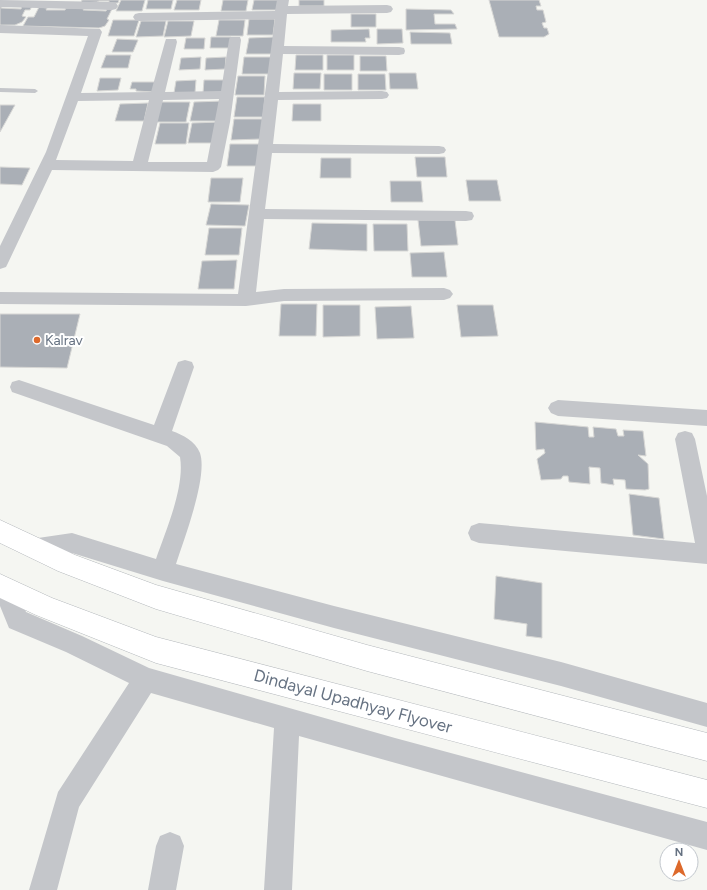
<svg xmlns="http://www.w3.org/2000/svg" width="707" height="890" font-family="Figtree,sans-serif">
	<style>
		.building { fill: #aaafb6; stroke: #d7d7d5 }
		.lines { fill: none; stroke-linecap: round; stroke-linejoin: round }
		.primary-casing { stroke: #b4b8bc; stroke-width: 1 }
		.lane { fill: #c4c6ca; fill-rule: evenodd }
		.street { fill: #c4c6ca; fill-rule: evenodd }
		.primary { fill: #fff; fill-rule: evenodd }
		.poi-dot { fill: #dd692b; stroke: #fff; stroke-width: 1.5 }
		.labels { text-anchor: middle; stroke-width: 4; stroke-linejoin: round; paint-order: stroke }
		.poi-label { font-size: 14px; fill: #667282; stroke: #fff; text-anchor: start }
		.near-street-label { font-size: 17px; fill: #667282; stroke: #fff }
	</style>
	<rect width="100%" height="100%" fill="#f5f6f2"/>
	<!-- building -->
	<path class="building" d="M82,0H119L118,3H109V1H99L97,2L81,3Z
		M121,0H145L142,11H116Z
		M148,0H173L171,9H146Z
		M177,0H201L199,10H174Z
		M223,0H248L246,11H221Z
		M254,0H278V10H252Z
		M299,0H324V6H299Z
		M489,0H539L541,6H536L537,10H543L546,22L542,23L544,28H547L549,34L544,37H499Z
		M0,5H3L1,8L21,9L22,6H32L30,10H25L22,16L26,17L22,22L15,25H0Z
		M39,7L47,8L46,10H65L66,8H84L83,10L106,11L107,9H112L107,19L109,20L105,26L99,28L23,26L28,17H34Z
		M406,9L451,10L454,14H434L435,24H455L457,29L406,30Z
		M351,14H376V27H351Z
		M249,19H275L273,35H247Z
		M113,20H139L134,36H108Z
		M219,20H245L243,36H216Z
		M141,21H166L163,36L136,37Z
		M168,21H194L191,36L164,37Z
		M369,29L370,38H365L366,42H331V30Z
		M377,29H402L403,43L377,44Z
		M410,32L450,33L452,44H411Z
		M211,37H231L230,48H210Z
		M275,37L274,54H246L249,38Z
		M186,38H205L204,49H184Z
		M117,39L138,40L133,52H112Z
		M106,55H131L128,68H101Z
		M296,55H323V70H295Z
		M327,55H354V70H327Z
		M360,56H386L387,71H360Z
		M201,57L200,69L179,70L181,58Z
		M226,57L225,69L205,70L206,58Z
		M244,57H271L270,74H242Z
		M294,73H321L320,89H293Z
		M389,73H416L418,89H390Z
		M324,74H352V90H324Z
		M358,74H385L386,90H358Z
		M238,76H265L264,95H235Z
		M100,78H121L118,90L97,91Z
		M196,80L195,93H174L176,81Z
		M204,80H225L223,92L203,93Z
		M132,82H157L154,92L136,91V89H130Z
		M237,97H265L263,117H234Z
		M223,101L220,121H190L194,102Z
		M161,102H190L186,122H156Z
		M148,103L144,121H115L120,104Z
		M293,104H321V121H292Z
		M0,105H15L0,132Z
		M234,119H263L261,139L231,140Z
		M221,122L218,143H188L192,123Z
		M160,123H189L186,144H155Z
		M230,144H260L258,166H227Z
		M415,157H445L447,177H417Z
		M321,158H351V178H320Z
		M0,167L30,168L22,185L0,184Z
		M211,178H243L240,202H208Z
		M466,180H497L501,201H469Z
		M390,181H421L423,202H391Z
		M211,204L249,205L245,226L206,225Z
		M418,220H455L458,245L421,246Z
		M312,223L367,224V251L309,249Z
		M373,224H407L408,251H374Z
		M209,228H242L239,255H205Z
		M444,252L447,277H412L410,253Z
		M237,260L234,289H198L202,261Z
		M281,304H317L316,336H279Z
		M323,305H360V336L323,337Z
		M457,305H493L498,336L461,337Z
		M411,306L414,338L377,339L375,307Z
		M0,314H80L67,368L0,367Z
		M535,422L588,427L589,437H594L593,427L616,429L618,436H624L623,430L643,431L646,456L638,455L648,464L649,489L645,490L626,489L625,480L613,479L614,485L601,483L600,468L589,467L590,484L569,482L568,476H563L561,479L541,480L537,459L545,453L544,449L536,450Z
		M629,494L659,498L664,539L633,535Z
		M496,576L542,583V638L526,636L527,624L494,619Z"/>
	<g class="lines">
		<defs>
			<path id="primary" d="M0,520L75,555L156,585L367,645L707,733V761L367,671L156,609L58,571L0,543Z
				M0,574L52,598L156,637L707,780V808L156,663L36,615L0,598Z"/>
		</defs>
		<!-- primary casing -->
		<use href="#primary" class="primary-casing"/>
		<!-- lane -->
		<path class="lane" d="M0,88L35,89L38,91L35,93L0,92Z"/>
		<!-- street -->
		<path class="street" d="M0,0L112,2L116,3L118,6L116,9L112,10L0,7Z
			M277,0H289L288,6L387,5L391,6L393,9L391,12L387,13L287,14L284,46L399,47L404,48L405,51L404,54L399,55L283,54L279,92L382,91L387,92L389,95L387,98L382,99L278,100L273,144L439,146L444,147L446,150L444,153L439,154L272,153L265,209L466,211L472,212L474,216L472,220L466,221L264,219L256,292L284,289L444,288L450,290L453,294L450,298L444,300L284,301L246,306L0,304V292L238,294L275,19L139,21L135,20L133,17L135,14L139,13L275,11Z
			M0,25L100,29L102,32L81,93L151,92L165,42L166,39H176L177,42L165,92L221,91L229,40L230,37H240L241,40L230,122L221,167L218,170L213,172L52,170L8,263L6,267L0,269V246L46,152L88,36L0,33ZM219,99L207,162H148L163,100ZM149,100L133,161L56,160L78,101Z
			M185,360L192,362L194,367L172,431C183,435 195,441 200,453C208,477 184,539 176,564L334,606L561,662L707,703V727L561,686L334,628L163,581L72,553L38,558L30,555L27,548L30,541L38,538L72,533L156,559C166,530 185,487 180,457L167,446L12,392L10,387L12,382L19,380L154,425L176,367L178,362Z
			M558,400L707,410V426L558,416L551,413L548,408L551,403Z
			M685,431L692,433L695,439L707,496V564L479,543L471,540L468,533L471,526L479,523L695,543L675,439L678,433Z
			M5,578L13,582L26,612L82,636L149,668L395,738L707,822V850L299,736L292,890H264L274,728L151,693L79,807L57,890H29L58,792L129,683L66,652L9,628L0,606V580Z
			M170,832L180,836L184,846L176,890H148L156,846L160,836Z"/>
		<!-- primary -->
		<use href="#primary" class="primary"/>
	</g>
	<!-- markers -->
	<circle class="poi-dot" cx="37" cy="340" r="4"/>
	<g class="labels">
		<!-- poi labels -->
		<g class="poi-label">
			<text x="45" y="345">Kalrav</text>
		</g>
		<!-- near-street labels -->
		<g class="near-street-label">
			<text transform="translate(353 701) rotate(15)" y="6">Dindayal Upadhyay Flyover</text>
		</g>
	</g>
	<!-- north arrow -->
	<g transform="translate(679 862)"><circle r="19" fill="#ffffff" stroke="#c2c7cd"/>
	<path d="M0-3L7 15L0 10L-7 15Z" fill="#dd692b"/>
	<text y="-6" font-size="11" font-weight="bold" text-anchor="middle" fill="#667282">N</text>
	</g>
</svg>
